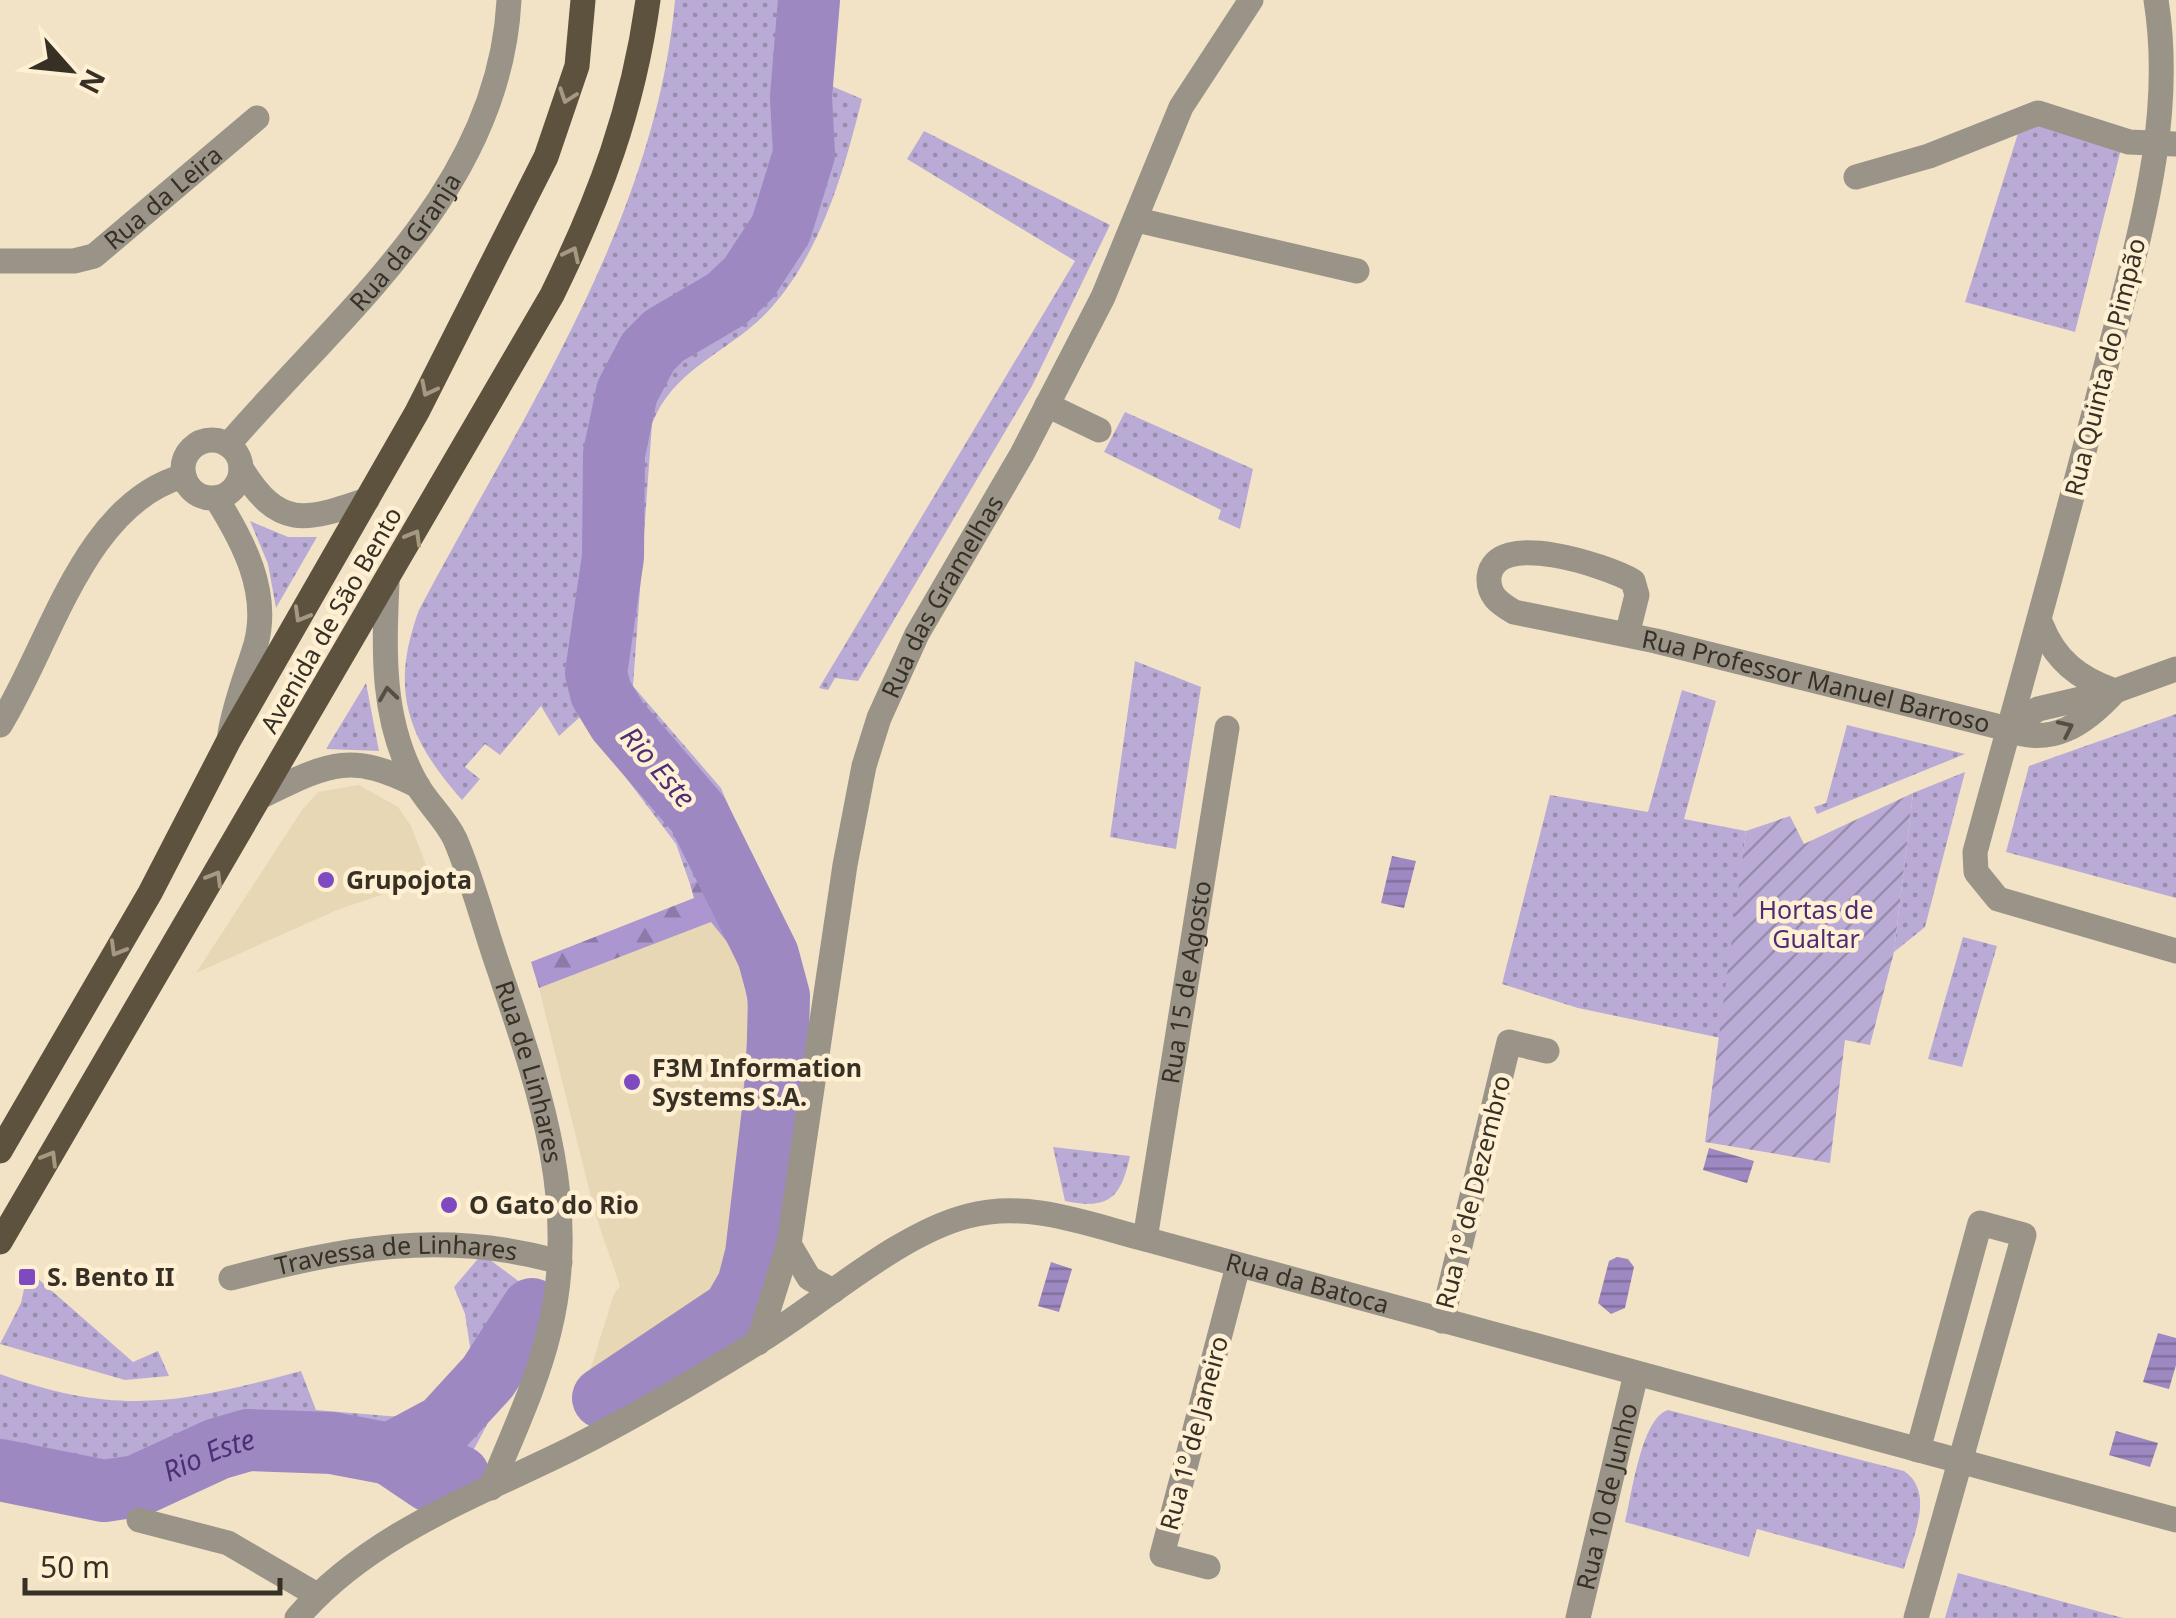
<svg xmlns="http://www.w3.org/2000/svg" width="2176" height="1618" font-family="'Noto Sans',sans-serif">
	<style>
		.built { fill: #e7d7b4 }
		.grass { fill: url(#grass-dots) }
		.forest { fill: url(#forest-firs) }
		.garden { fill: url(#garden-furrows) }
		.water { fill: url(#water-rules) }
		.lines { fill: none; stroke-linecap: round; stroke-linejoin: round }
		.river { stroke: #9d88c1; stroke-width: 62 }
		.minor { stroke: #9a9488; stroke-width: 25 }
		.major { stroke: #5d523e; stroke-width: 25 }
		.oneway { stroke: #a69982 }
		.oneway2 { stroke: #544e43 }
		.poi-dot { fill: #7f49c0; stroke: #fff0d4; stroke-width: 4 }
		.labels { text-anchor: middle; stroke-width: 9; stroke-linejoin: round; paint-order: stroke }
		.street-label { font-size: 25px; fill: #363025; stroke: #fff0d4 }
		.poi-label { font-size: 25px; font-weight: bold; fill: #363025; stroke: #fff0d4; text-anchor: start }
		.park-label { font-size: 25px; fill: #4c2d73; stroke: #fff0d4 }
		.water-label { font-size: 28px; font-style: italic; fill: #4e2f75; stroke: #fff0d4 }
	</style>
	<defs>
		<pattern id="grass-dots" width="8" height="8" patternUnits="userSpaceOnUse" patternTransform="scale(2.5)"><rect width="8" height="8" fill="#baabd6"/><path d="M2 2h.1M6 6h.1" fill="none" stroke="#988cad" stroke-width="1.8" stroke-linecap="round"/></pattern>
		<pattern id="forest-firs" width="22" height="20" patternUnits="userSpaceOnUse" patternTransform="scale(2.5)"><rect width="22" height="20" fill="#ab96d0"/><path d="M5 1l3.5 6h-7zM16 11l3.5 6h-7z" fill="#8c7ba9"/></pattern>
		<pattern id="garden-furrows" width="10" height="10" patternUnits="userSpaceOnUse" patternTransform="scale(2.5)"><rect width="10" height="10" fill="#baabd6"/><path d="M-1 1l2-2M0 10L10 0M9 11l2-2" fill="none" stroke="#988cad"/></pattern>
		<pattern id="water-rules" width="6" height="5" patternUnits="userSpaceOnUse" patternTransform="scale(2.5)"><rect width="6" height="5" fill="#9d88c1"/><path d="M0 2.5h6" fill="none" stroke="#81709d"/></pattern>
	</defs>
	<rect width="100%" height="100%" fill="#f2e3c7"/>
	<!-- built -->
	<path class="built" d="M359,785L398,807L411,826L431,878L337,910L196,973L302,810L318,792Z
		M711,922L731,947L746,981L749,1015L737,1179L738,1243L729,1276L690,1318L587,1380L614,1294L620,1286L595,1213L539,988Z"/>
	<!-- grass -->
	<path class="grass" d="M675,0H800L792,95L796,136L792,174L776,221L730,287L635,345L619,379L608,422L602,479L606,553L589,679L600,706L617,730L644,765L682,800L697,823L714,874L690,884L676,844L580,717L559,736L541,706L500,755L485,744L465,767L480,779L462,800C408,739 389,691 419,610C521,417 655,223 675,0Z
		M820,81L862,99C844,171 821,252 771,308C733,351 673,367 652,424L633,686L721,788L744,843L723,852C715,831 707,809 693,791C666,756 621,730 607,685C595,649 616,602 620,565C627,502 612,429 645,370C663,339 702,326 729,307C801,256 811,161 820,81Z
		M2043,124L2121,149L2075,332L1965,302L2020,127Z
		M924,131L1110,225L1032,386L858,681L835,678L828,690L819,688L1075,261L907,159Z
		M1125,412L1253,469L1240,529L1218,519L1221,510L1104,452Z
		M250,521L288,537H317L276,608L268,564Z
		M1135,661L1201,687L1176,849L1110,837Z
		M366,683L379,751L326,749Z
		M1682,690L1716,701L1684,819L1746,831L1721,1038L1578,1008L1502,984L1550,795L1648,812Z
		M2176,714V898L2006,852L2029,766Z
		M1847,725L1965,754L1817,814L1814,807L1826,803Z
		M1965,772L1925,927L1894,952L1913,793Z
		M1963,937L1997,946L1962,1067L1928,1059Z
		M1053,1147L1130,1156C1121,1198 1109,1210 1065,1201Z
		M482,1254L524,1285L535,1304C528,1341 476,1459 449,1485C440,1493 427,1497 415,1502L395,1480L243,1454L150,1491L131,1511L83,1513L0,1489V1374C119,1417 182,1403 301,1371L316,1410L425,1419L474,1373L465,1314L454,1287Z
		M28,1270L133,1362L158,1351L169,1376L125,1380L0,1344L21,1303Z
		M1668,1410L1904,1471C1936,1493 1912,1538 1904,1569L1757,1529L1749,1557L1625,1522C1632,1495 1641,1418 1668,1410Z
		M1958,1573L2123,1618H2124H1945Z"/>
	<!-- forest -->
	<path class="forest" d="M714,874L753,957L766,994L768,1029C762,1089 758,1259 727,1302C701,1338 625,1372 586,1396L587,1380L690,1318L729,1276L738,1243L737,1179L749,1015L745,981L731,947L711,922L539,988L531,962L694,898L690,884Z"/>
	<!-- garden -->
	<path class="garden" d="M1913,793L1894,952L1870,1045L1845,1040L1830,1163L1705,1142L1746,831L1790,816L1804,844Z"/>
	<!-- water -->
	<path class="water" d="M1392,856L1416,861L1404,908L1381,903Z
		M1709,1148L1754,1161L1747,1183L1703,1170Z
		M1617,1257L1628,1259L1634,1267L1625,1308L1611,1314L1598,1303L1609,1261Z
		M1051,1262L1072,1269L1059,1312L1038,1306Z
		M2158,1333L2176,1338V1365L2169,1389L2143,1382Z
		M2116,1431L2158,1443L2150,1467L2109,1455Z"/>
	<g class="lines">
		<!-- river -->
		<g class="river">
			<path d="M603,1398L733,1311L748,1285L756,1254L777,1076L779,996L768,955L698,814L618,721L601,693L596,673L613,557L614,454L627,392L648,352L664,336L727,299L749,278L781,229L804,154L801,97L809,0"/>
			<path d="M390,1454L430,1481L459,1476"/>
			<path id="s1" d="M0,1470L104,1491L137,1486L217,1449L248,1440L332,1443L390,1454L444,1425L488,1377L532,1309"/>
		</g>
		<!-- minor -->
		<g class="minor">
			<path d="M2156,0C2176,125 2136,245 2106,366C2065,529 2019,690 1975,852L1976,872L1998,899L2176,951"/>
			<path d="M1856,177L1929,156L2038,113L2129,142L2175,144"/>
			<path d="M1137,220L1357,271"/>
			<path id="s2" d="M0,261H74L94,256L257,118"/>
			<path d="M1047,405L1099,430"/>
			<circle cx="212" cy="469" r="29"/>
			<path id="s3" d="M228,445C342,312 500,189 509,0"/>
			<path d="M241,468C279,530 305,521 367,500"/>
			<path d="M216,498C243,541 270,591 256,644C247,674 235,702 230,734"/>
			<path id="s4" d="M387,583C384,652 381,720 416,783C427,803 445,818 455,839C473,881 484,926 499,969C539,1088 581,1205 549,1332C536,1386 511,1437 491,1488"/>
			<path d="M2041,624C2055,660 2079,679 2115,691"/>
			<path id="s5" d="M1627,635L1637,595L1633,581C1607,566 1494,528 1489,577C1488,596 1499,603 1514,612L1656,641L2008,729C2051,748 2086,723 2115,691"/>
			<path d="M0,725C50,645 84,503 184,476"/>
			<path d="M2008,729L2038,709L2115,691L2176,669"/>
			<path d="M264,795C328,764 351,751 418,786"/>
			<path id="s6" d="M1145,1239L1227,728"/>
			<path d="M789,1244L809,1278L833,1291"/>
			<path id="s7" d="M231,1278C345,1248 443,1229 560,1262"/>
			<path d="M1442,1321L1509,1042L1547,1051"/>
			<path id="s8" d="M758,1343L789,1244L845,865L864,766L879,718L917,634L1022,454L1103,297L1181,107L1251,0"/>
			<path d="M139,1520L228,1543L317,1595"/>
			<path d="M1208,1567L1162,1555L1238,1266"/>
			<path id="s9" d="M297,1618C368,1535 476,1496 571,1449C634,1417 695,1381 755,1344C819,1306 897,1234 968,1216C1028,1200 1087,1224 1145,1239L2176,1520"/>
			<path id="s10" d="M1578,1618L1636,1374"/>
			<path d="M1916,1618L2024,1235L1980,1223L1918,1450"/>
		</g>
		<!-- major -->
		<path class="major" d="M0,1151L150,893L229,740L417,412L546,157L577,66L583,0
			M0,1242L552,295C600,197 633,109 648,0"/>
	</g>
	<!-- one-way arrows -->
	<defs><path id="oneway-chevron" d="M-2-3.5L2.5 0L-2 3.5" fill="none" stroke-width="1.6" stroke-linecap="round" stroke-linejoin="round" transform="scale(2.5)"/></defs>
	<g class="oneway">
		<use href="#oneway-chevron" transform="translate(567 96) rotate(109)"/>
		<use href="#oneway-chevron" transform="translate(572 254) rotate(-64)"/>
		<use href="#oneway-chevron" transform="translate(428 389) rotate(117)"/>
		<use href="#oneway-chevron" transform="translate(414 537) rotate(-60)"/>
		<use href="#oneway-chevron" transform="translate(301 615) rotate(120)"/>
		<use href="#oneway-chevron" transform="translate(215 878) rotate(-59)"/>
		<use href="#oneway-chevron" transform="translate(117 949) rotate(120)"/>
		<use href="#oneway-chevron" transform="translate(50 1158) rotate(-59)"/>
	</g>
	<g class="oneway2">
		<use href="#oneway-chevron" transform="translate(388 694) rotate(-98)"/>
		<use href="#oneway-chevron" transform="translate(2066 728) rotate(-25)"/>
	</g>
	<!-- markers -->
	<g class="poi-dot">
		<circle cx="326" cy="880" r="10"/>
		<circle cx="632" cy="1082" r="10"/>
		<circle cx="449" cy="1205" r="10"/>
		<rect x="17" y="1267" width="20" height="20" rx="5"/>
	</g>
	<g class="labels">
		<!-- street labels -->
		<g class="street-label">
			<text dy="9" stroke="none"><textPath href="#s2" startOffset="185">Rua da Leira</textPath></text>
			<text dy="9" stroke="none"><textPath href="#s3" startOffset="270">Rua da Granja</textPath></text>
			<text transform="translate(2105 367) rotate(-76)" y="9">Rua Quinta do Pimpão</text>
			<text dy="9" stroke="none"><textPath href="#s8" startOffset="775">Rua das Gramelhas</textPath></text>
			<text transform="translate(331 620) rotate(-60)" y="9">Avenida de São Bento</text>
			<text dy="9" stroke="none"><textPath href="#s5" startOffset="572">Rua Professor Manuel Barroso</textPath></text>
			<text dy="9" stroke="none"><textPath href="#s6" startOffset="260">Rua 15 de Agosto</textPath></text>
			<text dy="9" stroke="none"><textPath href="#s4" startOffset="518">Rua de Linhares</textPath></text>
			<text transform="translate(1473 1192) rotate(-76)" y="9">Rua 1º de Dezembro</text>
			<text dy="9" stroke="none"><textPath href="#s7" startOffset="168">Travessa de Linhares</textPath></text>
			<text dy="9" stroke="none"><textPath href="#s9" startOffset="1135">Rua da Batoca</textPath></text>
			<text transform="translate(1194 1433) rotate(-75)" y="9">Rua 1º de Janeiro</text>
			<text dy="9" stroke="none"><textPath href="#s10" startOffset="125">Rua 10 de Junho</textPath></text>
		</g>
		<!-- poi labels -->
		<g class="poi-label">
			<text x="346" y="889">Grupojota</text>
			<text x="652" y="1077">F3M Information<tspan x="652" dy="29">Systems S.A.</tspan></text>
			<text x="469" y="1214">O Gato do Rio</text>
			<text x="47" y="1286">S. Bento II</text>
		</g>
		<!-- park labels -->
		<g class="park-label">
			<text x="1816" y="919">Hortas de<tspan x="1816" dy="29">Gualtar</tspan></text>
		</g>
		<!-- water labels -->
		<g class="water-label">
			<text transform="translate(658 767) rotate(49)" y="10">Rio Este</text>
			<text dy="10" stroke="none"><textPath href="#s1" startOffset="218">Rio Este</textPath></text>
		</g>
	</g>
	<!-- north arrow -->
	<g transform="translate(70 70) rotate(117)" stroke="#fff0d4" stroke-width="8" paint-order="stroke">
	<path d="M0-8L18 38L0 25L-18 38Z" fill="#363025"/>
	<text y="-15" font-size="28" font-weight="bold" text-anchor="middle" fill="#363025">N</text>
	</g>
	<!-- scale -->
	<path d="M25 1578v15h255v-15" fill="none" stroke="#363025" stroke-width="5"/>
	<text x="40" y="1578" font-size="30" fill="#363025" stroke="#fff0d4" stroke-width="8" paint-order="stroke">50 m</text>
</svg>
